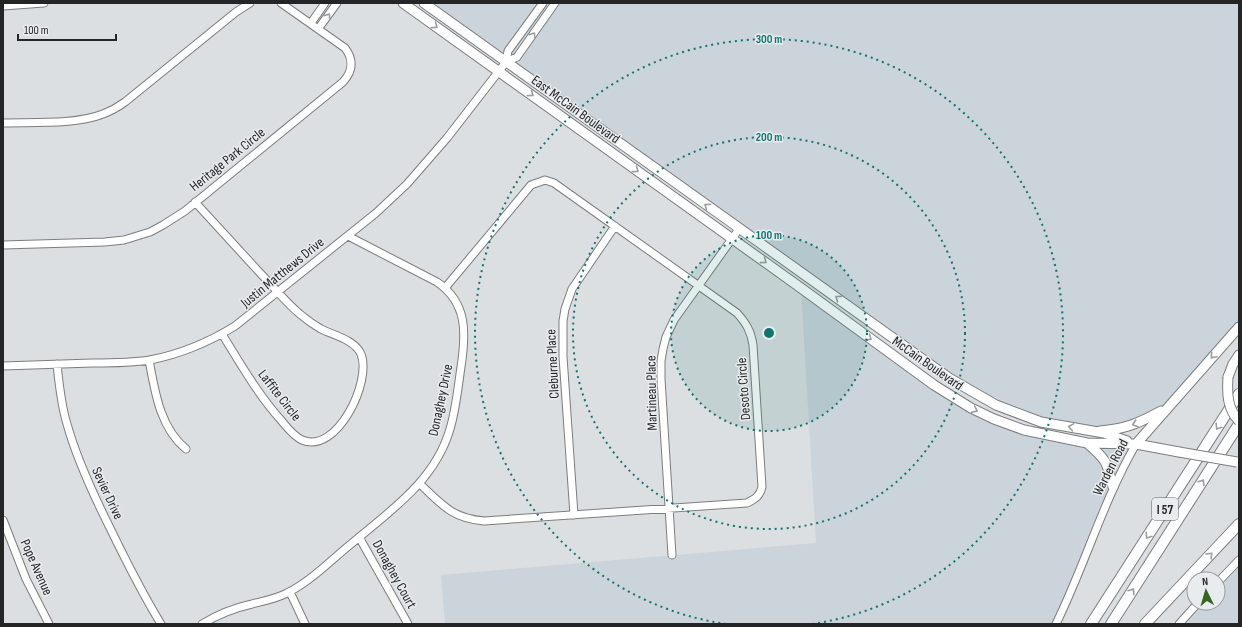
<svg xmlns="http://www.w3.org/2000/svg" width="1242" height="627" font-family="'Sofia Sans Condensed',sans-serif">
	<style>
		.built { fill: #cbd3db }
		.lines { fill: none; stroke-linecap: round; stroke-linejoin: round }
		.minor-casing { stroke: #7b7d80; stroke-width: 9 }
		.major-casing { stroke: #7b7d80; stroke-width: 11 }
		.highway-casing { stroke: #7b7d80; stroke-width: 12 }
		.minor { stroke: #fff; stroke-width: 7 }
		.major { stroke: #fff; stroke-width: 9 }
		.highway { stroke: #fff; stroke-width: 10 }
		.major-bridge-casing { stroke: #7b7d80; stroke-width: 11; stroke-linecap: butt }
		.major-bridge { stroke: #fff; stroke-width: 9 }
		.oneway { stroke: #9c9d9d }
		.ring { fill: none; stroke: #0f766e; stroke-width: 2; stroke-dasharray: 2 4 }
		.labels { text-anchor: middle; stroke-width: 3; stroke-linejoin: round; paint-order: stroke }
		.shield { fill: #e9ecef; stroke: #5f6162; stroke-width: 1 }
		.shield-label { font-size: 13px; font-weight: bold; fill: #242526 }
		.street-label { font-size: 14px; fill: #242526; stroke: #e9ecef }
		.centre { fill: #0f766e; stroke: #e9ecef; stroke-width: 2 }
		.ring-label { font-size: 12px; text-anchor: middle; font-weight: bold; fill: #0f766e; stroke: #e9ecef; stroke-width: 3; stroke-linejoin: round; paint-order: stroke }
	</style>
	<rect width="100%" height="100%" fill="#dcdfe1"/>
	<!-- built -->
	<path class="built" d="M424,3H1239V327L1170,406L1104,433L1041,422L965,388Z
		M801,288L955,399L1008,425L1061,438L1136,444L1056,624H445L441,575L816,543Z
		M1239,566V624H1186L1205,603H1218V589Z"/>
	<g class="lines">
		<defs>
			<path id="minor" d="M3,6L44,3
				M311,23L325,3
				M318,29L337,3
				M506,62L508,51L543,3
				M3,123C33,122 75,125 103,114C111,111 118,107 125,102L236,12L250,3
				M195,202C217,226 239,250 261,274C274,287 286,303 301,315C307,320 314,325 321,329C333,335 355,340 361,354C372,381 337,455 302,440C293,436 286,426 280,419C257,393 240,363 222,334
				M3,245L105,242L124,240L150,232L163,225L185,211L343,82C353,71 354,60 345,48L281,3
				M149,360C155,392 160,428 186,449
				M57,364C59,384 61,405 67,424C77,460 93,494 110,528C126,561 142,593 161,624
				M3,366C33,365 62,364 92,363C111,363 131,363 150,360C181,354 209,342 235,326L376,213L407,184L447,138L506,62L517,57L555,3
				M420,484C442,505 452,518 484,521L747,503C755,499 760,496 762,487L753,345C751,331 746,323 737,313L554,183L545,180L531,185L445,288
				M574,515L563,357V321L565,309L572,289L615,226
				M3,520L26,579L49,624
				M359,537L408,624
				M672,555L661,379V361L663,349L666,337L674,320L739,229
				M1218,582L1239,560
				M290,592L305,624
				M202,624C217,615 234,608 252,604C263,601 276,599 287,593C310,582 331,560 351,544C390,511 435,481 450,429C456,409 458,387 461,367C466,334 468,303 437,282L348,236
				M1056,624C1085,565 1103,501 1136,444
				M1179,624L1198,603"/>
			<path id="major" d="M403,3L801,288L934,385L971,408L994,419L1024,430L1087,443L1136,444L1179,452
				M424,3L949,378L996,405L1041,422L1104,433L1127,441
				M1228,377L1233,364L1239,355
				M1100,431C1126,429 1139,423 1161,411
				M1087,443C1107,460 1107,462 1113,487
				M1136,444L1239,327"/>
			<path id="highway" d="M1091,624L1239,394
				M1111,624L1239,424
				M1145,624L1239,524"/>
		</defs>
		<!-- minor casing -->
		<use href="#minor" class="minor-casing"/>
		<!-- major casing -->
		<use href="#major" class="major-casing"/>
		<!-- highway casing -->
		<use href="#highway" class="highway-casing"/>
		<!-- minor -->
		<use href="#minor" class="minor"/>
		<!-- major -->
		<use href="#major" class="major"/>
		<!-- highway -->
		<use href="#highway" class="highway"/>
		<defs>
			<path id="major-bridge" d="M1228,377C1227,392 1227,409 1239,421
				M1179,452L1237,462"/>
		</defs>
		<!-- major-bridge casing -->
		<use href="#major-bridge" class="major-bridge-casing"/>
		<!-- major-bridge -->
		<use href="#major-bridge" class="major-bridge"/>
	</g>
	<!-- one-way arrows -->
	<defs><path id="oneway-chevron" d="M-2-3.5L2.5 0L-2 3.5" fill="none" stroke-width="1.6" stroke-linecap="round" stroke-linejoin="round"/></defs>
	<g class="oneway">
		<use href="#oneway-chevron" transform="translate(328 16) rotate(-55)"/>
		<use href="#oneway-chevron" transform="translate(435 26) rotate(36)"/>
		<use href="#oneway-chevron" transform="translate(533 35) rotate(-55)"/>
		<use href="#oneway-chevron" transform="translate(531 94) rotate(36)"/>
		<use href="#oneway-chevron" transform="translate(636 170) rotate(36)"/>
		<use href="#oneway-chevron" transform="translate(707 206) rotate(-144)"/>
		<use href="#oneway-chevron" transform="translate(764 261) rotate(36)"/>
		<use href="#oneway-chevron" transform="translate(838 298) rotate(-144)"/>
		<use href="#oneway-chevron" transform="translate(869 338) rotate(36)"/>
		<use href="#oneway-chevron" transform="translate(1213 356) rotate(131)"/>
		<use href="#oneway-chevron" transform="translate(975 410) rotate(26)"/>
		<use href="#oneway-chevron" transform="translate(1135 424) rotate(162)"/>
		<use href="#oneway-chevron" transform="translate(1071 427) rotate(-170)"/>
		<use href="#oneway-chevron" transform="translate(1218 427) rotate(123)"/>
		<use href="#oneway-chevron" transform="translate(1202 482) rotate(-57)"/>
		<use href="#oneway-chevron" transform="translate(1148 536) rotate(123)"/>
		<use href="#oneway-chevron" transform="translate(1210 555) rotate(-47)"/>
		<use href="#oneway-chevron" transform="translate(1132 591) rotate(-57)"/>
	</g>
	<!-- distance rings -->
	<circle cx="769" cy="333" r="98" fill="#0f766e" fill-opacity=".12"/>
	<g class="ring">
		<circle cx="769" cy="333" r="98"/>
		<circle cx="769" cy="333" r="196"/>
		<path d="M726 624A294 294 0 1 1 812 624"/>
	</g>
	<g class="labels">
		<!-- shield labels -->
		<rect class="shield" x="1152" y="498" width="26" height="22" rx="3"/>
		<g class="shield-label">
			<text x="1165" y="514">I 57</text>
		</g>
		<!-- street labels -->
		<g class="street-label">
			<text transform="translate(576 109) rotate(36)" y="5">East McCain Boulevard</text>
			<text transform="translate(227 159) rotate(-39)" y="5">Heritage Park Circle</text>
			<text transform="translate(282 272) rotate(-39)" y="5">Justin Matthews Drive</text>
			<text transform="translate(928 363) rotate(35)" y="5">McCain Boulevard</text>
			<text transform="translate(552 364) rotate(-93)" y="5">Cleburne Place</text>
			<text transform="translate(743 389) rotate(-94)" y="5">Desoto Circle</text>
			<text transform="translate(651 393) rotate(-91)" y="5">Martineau Place</text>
			<text transform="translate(280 395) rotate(52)" y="5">Laffite Circle</text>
			<text transform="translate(440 400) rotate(-78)" y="5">Donaghey Drive</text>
			<text transform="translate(1110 467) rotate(-63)" y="5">Warden Road</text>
			<text transform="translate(108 493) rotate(65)" y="5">Sevier Drive</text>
			<text transform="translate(37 567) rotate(66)" y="5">Pope Avenue</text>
			<text transform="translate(395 574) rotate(61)" y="5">Donaghey Court</text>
		</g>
	</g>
	<circle cx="769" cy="333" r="6" class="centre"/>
	<g class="ring-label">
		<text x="769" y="43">300 m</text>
		<text x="769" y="141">200 m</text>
		<text x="769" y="239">100 m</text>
	</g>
	<!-- border -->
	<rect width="1242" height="627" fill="none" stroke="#242526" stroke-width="8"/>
	<!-- north arrow -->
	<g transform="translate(1206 591) rotate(355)"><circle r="19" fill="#e9ecef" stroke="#9a9c9f"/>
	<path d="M0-3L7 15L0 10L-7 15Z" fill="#376423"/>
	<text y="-6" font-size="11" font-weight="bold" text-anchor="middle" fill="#242526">N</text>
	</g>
	<!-- scale -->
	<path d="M18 34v6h98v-6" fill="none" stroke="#242526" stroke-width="2"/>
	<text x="24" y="34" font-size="12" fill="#242526" stroke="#e9ecef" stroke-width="3" paint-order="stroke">100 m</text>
</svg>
